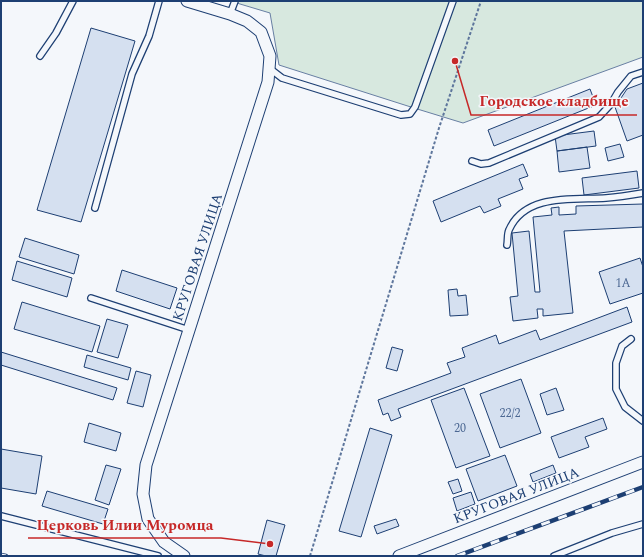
<svg xmlns="http://www.w3.org/2000/svg" width="644" height="557" font-family="Spectral,serif">
	<style>
		.green { fill: #d7e8df; stroke: #687fa3 }
		.building { fill: #d5e0f0; stroke: #1d3f73 }
		.lines { fill: none; stroke-linecap: round; stroke-linejoin: round }
		.service-casing { stroke: #1d3f73; stroke-width: 8 }
		.minor-casing { stroke: #1d3f73; stroke-width: 13 }
		.path { stroke: #5e769c; stroke-width: 2; stroke-dasharray: 3 2; stroke-linecap: butt }
		.service { stroke: #f4f7fb; stroke-width: 5.5 }
		.minor { stroke: #f4f7fb; stroke-width: 11 }
		.rail-casing { stroke: #1d3f73; stroke-width: 4.5 }
		.rail { stroke: #f4f7fb; stroke-width: 3; stroke-dasharray: 9; stroke-linecap: butt }
		.labels { text-anchor: middle; stroke-width: 3; stroke-linejoin: round; paint-order: stroke }
		.number-label { font-size: 12px; fill: #4b6792 }
		.street-label { font-size: 14px; fill: #1d3f73; stroke: #f4f7fb }
		.leader { fill: none; stroke: #c62828; stroke-width: 1.5 }
		.callout-dot { fill: #c62828; stroke: #f4f7fb; stroke-width: 1.5 }
		.callout-label { font-size: 15px; text-anchor: middle; font-weight: bold; fill: #c62828; stroke: #f4f7fb; stroke-width: 3; stroke-linejoin: round; paint-order: stroke }
	</style>
	<rect width="100%" height="100%" fill="#f4f7fb"/>
	<!-- green -->
	<path class="green" d="M230,1H643V57L463,123L414,108L279,65L270,13Z"/>
	<!-- building -->
	<path class="building" d="M91,28L135,41L81,222L37,210Z
		M643,83V135L627,141L615,107L627,89Z
		M590,89L596,105L494,146L488,130Z
		M594,131L596,146L557,151L555,136Z
		M620,144L624,157L608,161L605,148Z
		M587,147L590,168L559,172L557,151Z
		M523,164L528,176L519,179L523,189L498,199L501,206L484,213L480,206L441,222L433,201Z
		M637,171L639,188L584,195L582,178Z
		M643,204V227L564,231L573,313L543,316V309H537L538,318L513,321L510,297L518,296L512,233L529,231L535,292H540L533,217L552,215L551,208L559,207V215L576,214V206Z
		M25,238L79,255L74,274L19,257Z
		M640,258L643,267V293L610,304L599,272Z
		M17,261L72,278L67,297L12,280Z
		M122,270L177,288L170,309L116,291Z
		M457,289L458,296L466,295L468,315L450,316L448,290Z
		M22,302L100,326L92,352L14,329Z
		M627,307L632,322L398,409L401,417L391,421L388,413L383,415L378,400L451,373L447,363L465,357L462,348L496,335L499,344L536,330L540,340Z
		M107,319L128,325L118,358L97,352Z
		M392,347L403,350L397,371L386,368Z
		M1,352L117,388L113,400L1,365Z
		M87,355L131,368L128,380L84,367Z
		M136,371L151,375L143,407L127,403Z
		M521,379L541,433L500,448L480,394Z
		M464,388L490,456L456,468L431,400Z
		M556,388L564,410L547,415L540,394Z
		M603,418L607,429L585,437L589,447L559,458L551,437Z
		M89,423L121,433L116,451L84,442Z
		M370,428L392,435L361,537L339,531Z
		M1,449L42,456L36,494L1,488Z
		M505,455L517,486L478,501L466,469Z
		M106,465L121,469L109,505L95,500Z
		M553,465L556,473L533,482L530,474Z
		M458,479L462,491L453,494L448,482Z
		M47,491L108,509L103,524L42,506Z
		M471,492L475,504L457,511L453,498Z
		M396,519L399,526L377,534L374,526Z
		M267,520L285,525L276,556H266L258,554Z"/>
	<g class="lines">
		<defs>
			<path id="service" d="M230,14L235,1
				M40,56L56,33L73,1
				M269,68L282,78L401,115L410,114L415,107L453,1
				M472,161L481,164L489,163L599,117L611,104L618,92L631,76L643,72
				M95,208L132,74L149,36L159,1
				M507,245C508,240 507,234 509,230C525,193 574,200 606,198C618,197 631,195 643,193
				M91,298L189,330
				M631,339L622,346L616,363V389L625,407L643,421
				M1,516L158,556
				M554,556L612,533L643,524"/>
			<path id="minor" d="M184,556L164,542L148,519L143,494L146,465L268,82L270,56L261,32L247,21L230,14L187,1
				M399,556L643,462"/>
		</defs>
		<!-- service casing -->
		<use href="#service" class="service-casing"/>
		<!-- minor casing -->
		<use href="#minor" class="minor-casing"/>
		<!-- path -->
		<path class="path" d="M310,556L439,128L481,1"/>
		<!-- service -->
		<use href="#service" class="service"/>
		<!-- minor -->
		<use href="#minor" class="minor"/>
		<defs>
			<path id="rail" d="M1,555L6,556
				M457,556L643,487"/>
		</defs>
		<!-- rail casing -->
		<use href="#rail" class="rail-casing"/>
		<!-- rail -->
		<use href="#rail" class="rail"/>
	</g>
	<g class="labels">
		<!-- number labels -->
		<g class="number-label">
			<text x="623" y="287">1А</text>
			<text x="510" y="417">22/2</text>
			<text x="460" y="432">20</text>
		</g>
		<!-- street labels -->
		<g class="street-label">
			<text transform="translate(197 257) rotate(-72)" y="5">КРУГОВАЯ УЛИЦА</text>
			<text transform="translate(516 495) rotate(-21)" y="5">КРУГОВАЯ УЛИЦА</text>
		</g>
	</g>
	<!-- callouts -->
	<path class="leader" d="M455 61L471 115H637M270 544L221 538H28"/>
	<g class="callout-dot">
		<circle cx="455" cy="61" r="4"/>
		<circle cx="270" cy="544" r="4"/>
	</g>
	<g class="callout-label">
		<text x="554" y="106">Городское кладбище</text>
		<text x="125" y="530">Церковь Илии Муромца</text>
	</g>
	<!-- border -->
	<rect width="644" height="557" fill="none" stroke="#1d3f73" stroke-width="4"/>
</svg>
